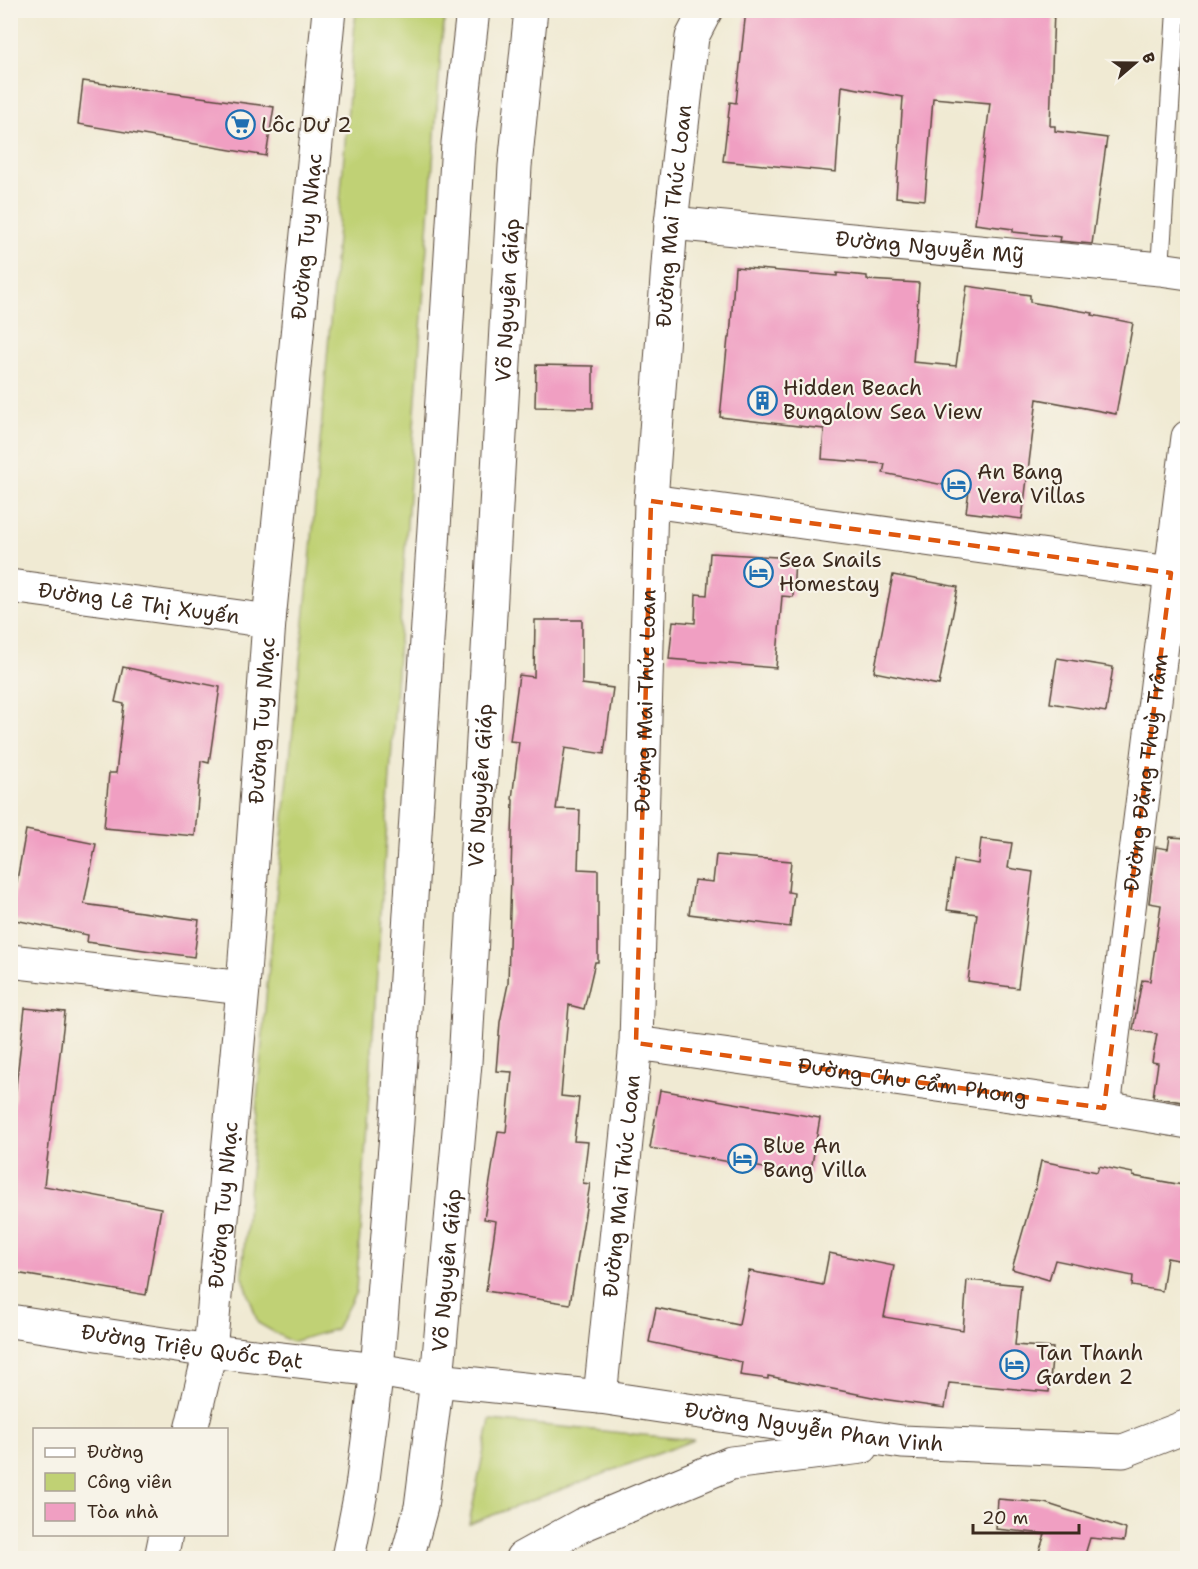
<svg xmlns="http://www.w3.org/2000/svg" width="1198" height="1569" font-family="'Shantell Sans',sans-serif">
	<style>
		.green { fill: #c0d174; stroke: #7e7e49; stroke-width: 1.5 }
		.building { fill: #f09fc2 }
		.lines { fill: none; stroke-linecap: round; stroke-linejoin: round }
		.service-casing { stroke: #564739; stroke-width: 20 }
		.minor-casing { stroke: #564739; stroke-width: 35 }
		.secondary-casing { stroke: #564739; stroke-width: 35 }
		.service { stroke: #fff; stroke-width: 18 }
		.minor { stroke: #fff; stroke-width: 33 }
		.secondary { stroke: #fff; stroke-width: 33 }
		.marked { fill: none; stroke: #df570d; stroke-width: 4.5; stroke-dasharray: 12 8; stroke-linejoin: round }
		.labels { text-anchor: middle; stroke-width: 4.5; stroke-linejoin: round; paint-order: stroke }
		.poi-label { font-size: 21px; fill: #3b2a1e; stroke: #f7f3e8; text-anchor: start }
		.street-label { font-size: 21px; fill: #3b2a1e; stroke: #f7f3e8 }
	</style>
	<rect width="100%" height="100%" fill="#f7f3e8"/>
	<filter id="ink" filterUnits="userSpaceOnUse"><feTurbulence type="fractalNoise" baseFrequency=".0167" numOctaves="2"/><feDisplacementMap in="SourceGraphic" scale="12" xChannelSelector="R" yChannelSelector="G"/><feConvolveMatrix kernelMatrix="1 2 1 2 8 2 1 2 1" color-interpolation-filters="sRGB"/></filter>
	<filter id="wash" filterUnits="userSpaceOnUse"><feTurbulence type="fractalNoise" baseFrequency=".008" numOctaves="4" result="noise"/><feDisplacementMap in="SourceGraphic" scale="24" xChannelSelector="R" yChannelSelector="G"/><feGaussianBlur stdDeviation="1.35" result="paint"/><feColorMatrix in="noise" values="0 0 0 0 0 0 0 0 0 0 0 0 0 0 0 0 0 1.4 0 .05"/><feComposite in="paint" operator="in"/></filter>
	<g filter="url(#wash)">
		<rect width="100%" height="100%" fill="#f0ead3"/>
		<!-- green -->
		<path class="green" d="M356,11H446L442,38L403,579L356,1292L336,1329L291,1342L258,1323L242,1274L267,986L310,562Z
			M490,1420L694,1440L469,1524Z"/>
		<g id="blocks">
			<!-- building -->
			<path class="building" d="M746,10H1054L1050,126H1055V131L1107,138L1092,244L1060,241L1061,237L1013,232V229L975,224L990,103L933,98L925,200L896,197L903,97L842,86L836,172L723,161L730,102L736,103Z
				M83,81L274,107L266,156L78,124Z
				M735,267L837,276V273L867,276V280L919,283L913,362L956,366L967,286L1030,295V302L1093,313L1092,315L1133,323L1116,414L1037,399L1022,519L966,512L969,490L883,473L885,464L822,459L824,429L720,417L728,338H730Z
				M536,365L593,366V408L535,407Z
				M710,553L795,558L793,597L782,596L776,668L669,659L673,621L695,623L696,594L707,595Z
				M893,575L958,587L939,685L874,672Z
				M535,620H582V684L613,688L604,754L565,748L556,809L580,810L578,869L598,870V962H595L584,1009L569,1005L561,1096L579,1098L574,1141L588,1142L583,1183L590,1184L570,1304L486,1291L496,1221L484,1219L498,1131L506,1132L512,1072L496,1071L500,1022L508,984L513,800L512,799L519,742L510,741L519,675L534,677Z
				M1057,658L1113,667L1106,712L1050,703Z
				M123,667L220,687L209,763L201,761L195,836L104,828L109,773H116L124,704L115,702Z
				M26,830L96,844L84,904L199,920L194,957L87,942L88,935L10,919Z
				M1170,837L1188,838V1103L1153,1097L1158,1063L1152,1062L1157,1034L1133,1030L1142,980L1150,981L1161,905L1149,903L1156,847L1168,849Z
				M981,839L1012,843L1008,868L1033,872L1018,988L968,981L977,914L947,910L954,860L978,864Z
				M716,855L791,861L788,892L794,893L790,927L689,914L694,880L713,882Z
				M25,1008L65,1012L44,1186L161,1208L146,1295L10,1272V1138Z
				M660,1090L820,1118L810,1176L650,1148Z
				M1041,1161L1097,1172L1099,1166L1133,1173V1176L1188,1186V1262L1167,1258L1162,1291L1132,1286L1133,1276L1055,1260L1049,1280L1012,1269L1036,1185Z
				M829,1253L894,1266L884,1317L963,1330L967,1280L1021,1285L1015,1345L1053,1348L1049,1392L949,1383L945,1408L882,1399L768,1376V1379L740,1375L742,1362L649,1342L656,1308L739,1325L749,1271L823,1285Z
				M998,1499L1045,1503L1126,1529L1124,1541L1090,1538L1084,1558H1037L1045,1534L996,1529Z"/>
		</g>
	</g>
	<g filter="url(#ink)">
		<use href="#blocks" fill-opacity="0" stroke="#564739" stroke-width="1.5"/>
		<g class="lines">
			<defs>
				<path id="service" d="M1160,269L1176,10"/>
				<g id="minor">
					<path id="s1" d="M671,223L1160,269L1188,273"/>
					<path d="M651,501L1171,573"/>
					<path id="s2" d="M10,586L269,621"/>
					<path d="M10,961L243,988"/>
					<path id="s3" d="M636,1043L1104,1108L1188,1122"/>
					<path id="s4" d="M1104,1108L1188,437"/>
					<path id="s5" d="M10,1321L210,1351L377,1370"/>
					<path id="s6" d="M437,1380L600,1397L902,1442L1123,1451L1188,1426"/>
					<path id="s7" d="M600,1397L636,1043L651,501L671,223L692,37L706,10"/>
					<path id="s8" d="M191,1430L210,1351L243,988L269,621L329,10"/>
					<path d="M161,1558L166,1534"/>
					<path d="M522,1558L582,1525L731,1463L862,1447"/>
				</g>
				<g id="secondary">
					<path d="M377,1370L437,1380"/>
					<path d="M348,1558L362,1487L377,1370L397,1122L458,143L473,10"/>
					<path id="s9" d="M407,1558L421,1507L437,1380L465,1063L515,166L531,10"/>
				</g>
			</defs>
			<!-- service casing -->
			<use href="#service" class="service-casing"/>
			<!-- minor casing -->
			<use href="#minor" class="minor-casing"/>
			<!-- secondary casing -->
			<use href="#secondary" class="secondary-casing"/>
			<!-- service -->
			<use href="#service" class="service"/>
			<!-- minor -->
			<use href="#minor" class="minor"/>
			<!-- secondary -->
			<use href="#secondary" class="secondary"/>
		</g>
	</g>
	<!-- marked area -->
	<path class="marked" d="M651,501L1171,573L1104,1108L636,1043Z"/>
	<!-- icons -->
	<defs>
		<symbol id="supermarket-ring" viewBox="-11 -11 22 22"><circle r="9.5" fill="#f7f3e8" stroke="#1f6fb2" stroke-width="1.5"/><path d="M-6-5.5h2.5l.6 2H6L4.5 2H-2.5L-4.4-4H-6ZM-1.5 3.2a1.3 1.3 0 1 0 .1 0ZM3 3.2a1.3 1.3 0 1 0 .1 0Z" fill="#1f6fb2"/></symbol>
		<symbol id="building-ring" viewBox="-11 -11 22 22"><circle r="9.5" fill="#f7f3e8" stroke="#1f6fb2" stroke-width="1.5"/><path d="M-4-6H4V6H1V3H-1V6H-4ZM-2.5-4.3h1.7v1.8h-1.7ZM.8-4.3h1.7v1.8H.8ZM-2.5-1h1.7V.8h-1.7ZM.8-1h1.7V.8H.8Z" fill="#1f6fb2"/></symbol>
		<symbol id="hotel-ring" viewBox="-11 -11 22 22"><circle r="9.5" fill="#f7f3e8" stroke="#1f6fb2" stroke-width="1.5"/><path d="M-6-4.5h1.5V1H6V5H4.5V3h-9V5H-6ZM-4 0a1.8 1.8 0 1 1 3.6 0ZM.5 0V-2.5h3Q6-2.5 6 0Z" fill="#1f6fb2"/></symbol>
	</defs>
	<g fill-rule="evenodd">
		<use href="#supermarket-ring" x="224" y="108" width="33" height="33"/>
		<use href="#building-ring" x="746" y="384" width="33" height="33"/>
		<use href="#hotel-ring" x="940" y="468" width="33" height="33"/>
		<use href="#hotel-ring" x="742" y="556" width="33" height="33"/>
		<use href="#hotel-ring" x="726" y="1142" width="33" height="33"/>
		<use href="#hotel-ring" x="998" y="1348" width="33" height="33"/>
	</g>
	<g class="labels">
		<!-- poi labels -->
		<g class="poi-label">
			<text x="261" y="132">Lôc Dư 2</text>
			<text x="783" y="395">Hidden Beach<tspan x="783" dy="24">Bungalow Sea View</tspan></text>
			<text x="977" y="479">An Bang<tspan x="977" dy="24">Vera Villas</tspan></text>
			<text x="779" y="567">Sea Snails<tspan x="779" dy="24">Homestay</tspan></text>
			<text x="763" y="1153">Blue An<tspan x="763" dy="24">Bang Villa</tspan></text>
			<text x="1036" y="1360">Tan Thanh<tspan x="1036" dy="24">Garden 2</tspan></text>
		</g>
		<!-- street labels -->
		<g class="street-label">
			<text dy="7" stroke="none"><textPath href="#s7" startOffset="1184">Đường Mai Thúc Loan</textPath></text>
			<text dy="7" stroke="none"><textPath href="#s8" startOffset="1200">Đường Tuy Nhạc</textPath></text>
			<text dy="7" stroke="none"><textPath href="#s1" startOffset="260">Đường Nguyễn Mỹ</textPath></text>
			<text dy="7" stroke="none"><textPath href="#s9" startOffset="1263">Võ Nguyên Giáp</textPath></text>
			<text dy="7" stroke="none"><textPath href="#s2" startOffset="130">Đường Lê Thị Xuyến</textPath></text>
			<text dy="7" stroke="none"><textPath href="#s7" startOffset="698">Đường Mai Thúc Loan</textPath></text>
			<text dy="7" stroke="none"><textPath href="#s8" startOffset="714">Đường Tuy Nhạc</textPath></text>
			<text dy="7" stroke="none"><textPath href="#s4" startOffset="338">Đường Đặng Thuỳ Trâm</textPath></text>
			<text dy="7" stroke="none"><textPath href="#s9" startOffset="777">Võ Nguyên Giáp</textPath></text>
			<text dy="7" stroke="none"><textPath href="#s3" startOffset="279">Đường Chu Cẩm Phong</textPath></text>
			<text dy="7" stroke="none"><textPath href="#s7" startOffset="212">Đường Mai Thúc Loan</textPath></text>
			<text dy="7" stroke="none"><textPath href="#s8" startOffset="228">Đường Tuy Nhạc</textPath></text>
			<text dy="7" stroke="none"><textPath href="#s9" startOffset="291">Võ Nguyên Giáp</textPath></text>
			<text dy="7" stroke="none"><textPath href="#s5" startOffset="184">Đường Triệu Quốc Đạt</textPath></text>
			<text dy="7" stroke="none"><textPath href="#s6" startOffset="380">Đường Nguyễn Phan Vinh</textPath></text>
		</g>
	</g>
	<!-- margin -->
	<rect width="1198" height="1569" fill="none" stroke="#f7f3e8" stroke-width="36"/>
	<!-- legend -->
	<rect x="33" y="1428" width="195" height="108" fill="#f7f3e8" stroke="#aca397" stroke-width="1.5"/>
	<rect x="45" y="1448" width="30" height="9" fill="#ffffff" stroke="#aca397" stroke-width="1.5"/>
	<text x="87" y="1458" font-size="18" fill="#3b2a1e">Đường</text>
	<rect x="45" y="1473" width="30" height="18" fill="#c0d174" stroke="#aca397" stroke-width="1.5"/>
	<text x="87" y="1488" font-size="18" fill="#3b2a1e">Công viên</text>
	<rect x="45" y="1503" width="30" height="18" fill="#f09fc2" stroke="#aca397" stroke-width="1.5"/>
	<text x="87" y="1518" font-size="18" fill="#3b2a1e">Tòa nhà</text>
	<!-- north arrow -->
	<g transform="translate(1135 63) rotate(70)" stroke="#f7f3e8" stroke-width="4.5" paint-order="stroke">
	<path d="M0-4.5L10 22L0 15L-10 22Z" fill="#3b2a1e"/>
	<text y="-9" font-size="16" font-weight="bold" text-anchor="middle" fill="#3b2a1e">B</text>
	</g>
	<!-- scale -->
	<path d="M973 1524v9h106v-9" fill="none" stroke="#3b2a1e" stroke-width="3"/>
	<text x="982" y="1524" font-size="18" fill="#3b2a1e" stroke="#f7f3e8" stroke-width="4.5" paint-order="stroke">20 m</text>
</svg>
